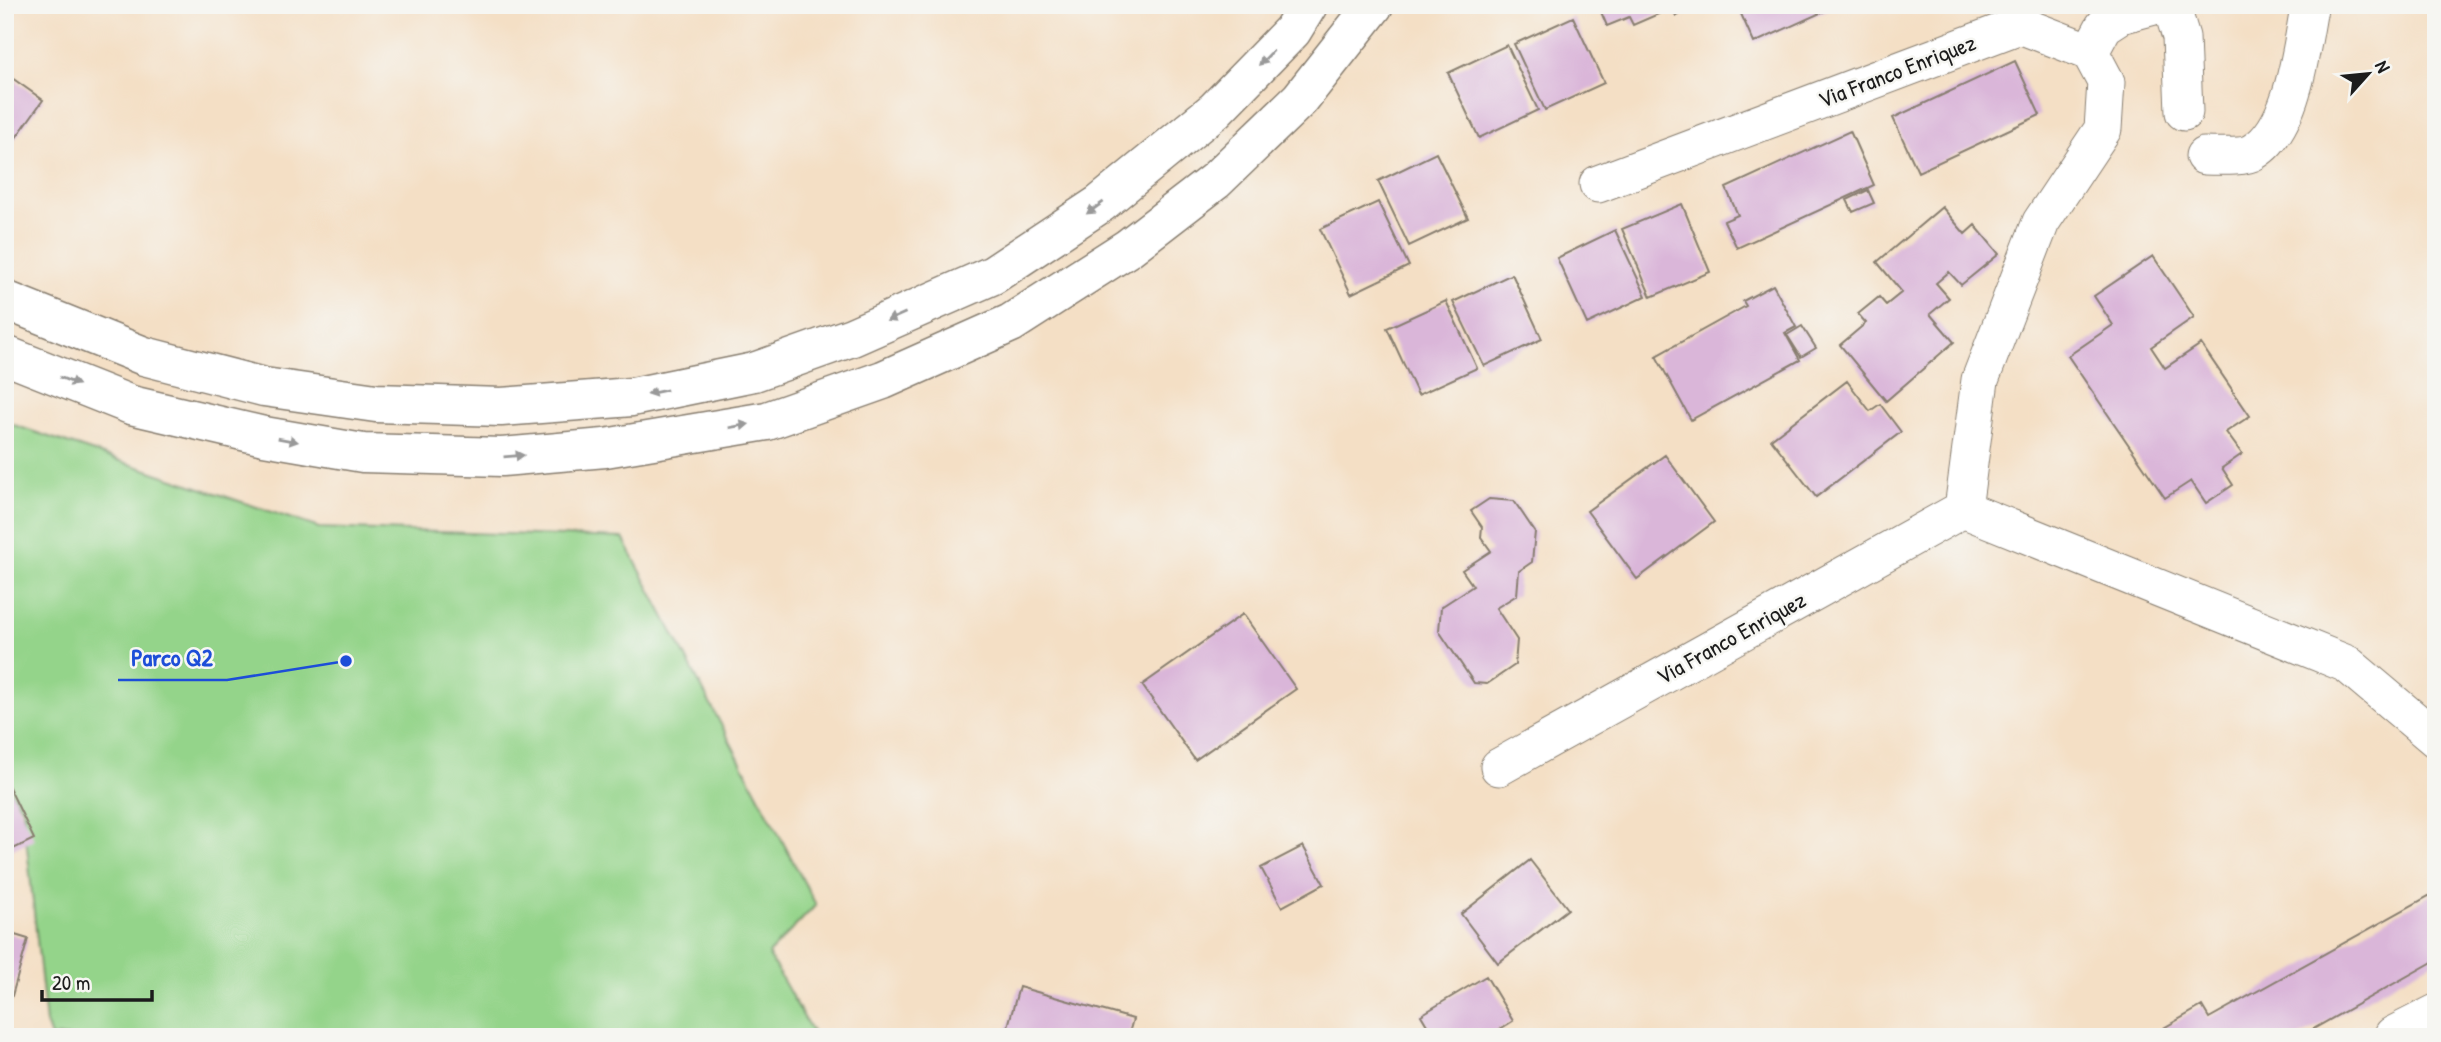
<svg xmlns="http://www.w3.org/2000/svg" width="2441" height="1042" font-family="'Patrick Hand',sans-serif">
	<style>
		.green { fill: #94d48a; stroke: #587853; stroke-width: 2 }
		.building { fill: #dab6d9 }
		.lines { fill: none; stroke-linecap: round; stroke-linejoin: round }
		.minor-casing { stroke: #887e70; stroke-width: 39 }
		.highway-casing { stroke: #887e70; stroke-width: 41 }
		.minor { stroke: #fff; stroke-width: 37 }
		.highway { stroke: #fff; stroke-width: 38 }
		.oneway { fill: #999 }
		.labels { text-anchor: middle; stroke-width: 5; stroke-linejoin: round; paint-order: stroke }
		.street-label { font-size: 23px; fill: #1c1c1c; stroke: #f6f6f2 }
		.leader { fill: none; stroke: #1d4ed8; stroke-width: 2.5 }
		.callout-dot { fill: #1d4ed8; stroke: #f6f6f2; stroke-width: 2.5 }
		.callout-label { font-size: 24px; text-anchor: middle; font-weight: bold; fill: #1d4ed8; stroke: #f6f6f2; stroke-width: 5; stroke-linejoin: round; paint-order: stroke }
	</style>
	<rect width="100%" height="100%" fill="#f6f6f2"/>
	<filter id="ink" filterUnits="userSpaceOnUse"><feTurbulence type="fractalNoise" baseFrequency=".0143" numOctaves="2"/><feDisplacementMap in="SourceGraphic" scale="14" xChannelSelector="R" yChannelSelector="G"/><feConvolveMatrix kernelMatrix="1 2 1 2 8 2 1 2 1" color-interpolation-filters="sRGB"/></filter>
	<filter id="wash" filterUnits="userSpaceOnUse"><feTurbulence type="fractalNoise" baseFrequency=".00686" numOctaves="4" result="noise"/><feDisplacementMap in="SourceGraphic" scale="28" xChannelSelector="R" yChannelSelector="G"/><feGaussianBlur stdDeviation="1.57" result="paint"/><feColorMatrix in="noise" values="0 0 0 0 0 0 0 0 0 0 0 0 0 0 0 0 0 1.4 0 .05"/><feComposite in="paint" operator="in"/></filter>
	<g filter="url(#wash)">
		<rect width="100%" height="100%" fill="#f4dfc5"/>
		<!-- green -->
		<path class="green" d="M5,422L319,528L623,538L816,905L768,954L815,1037H51L46,1023L23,810L5,783Z"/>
		<g id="blocks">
			<!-- building -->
			<path class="building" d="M1598,5H1700L1676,16L1672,8L1633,25L1629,17L1607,26Z
				M1737,5H1838L1754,43Z
				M1573,17L1604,83L1545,110L1514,44Z
				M1507,45L1538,110L1479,138L1448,73Z
				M2015,61L2040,115L1918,172L1893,118Z
				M5,73L43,100L5,153Z
				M1850,131L1874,185L1737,248L1724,221L1738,215L1726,188Z
				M1436,153L1468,218L1409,246L1378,181Z
				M1868,190L1874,203L1853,212L1847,200Z
				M1378,202L1409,266L1351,294L1320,229Z
				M1682,204L1710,272L1651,297L1622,229Z
				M1942,207L1965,234L1975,225L1999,254L1961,285L1949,272L1936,283L1949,298L1930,314L1954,342L1886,401L1840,345L1866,323L1858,314L1879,297L1886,305L1902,292L1877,262Z
				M1615,230L1646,296L1587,324L1557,258Z
				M2153,256L2194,317L2151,347L2165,368L2201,344L2250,416L2226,432L2242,454L2222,468L2233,485L2206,503L2191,481L2165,498L2068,356L2113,325L2094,296Z
				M1512,274L1542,339L1484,366L1453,302Z
				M1773,285L1796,327L1785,333L1800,360L1691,420L1656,356L1746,306L1743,301Z
				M1446,301L1477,368L1418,395L1387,328Z
				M1802,326L1816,348L1801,357L1787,335Z
				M1847,381L1870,411L1880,404L1901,432L1816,497L1771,439Z
				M1665,455L1714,522L1637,579L1587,511Z
				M1489,499L1514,501L1535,532L1532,562L1519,571L1517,595L1496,608L1517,640L1515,665L1487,684L1474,683L1439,631L1441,607L1473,586L1462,570L1491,551L1481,537L1482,527L1471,511Z
				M1243,614L1296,689L1195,760L1142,685Z
				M5,779L34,839L5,853Z
				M1303,846L1324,884L1282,907L1261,868Z
				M1530,860L1568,909L1498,963L1461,914Z
				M2436,892V960L2299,1037H2148L2202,1006L2209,1018Z
				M5,932L28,939L6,1017H5Z
				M1486,976L1513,1021L1487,1037H1434L1421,1015Z
				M1019,987L1133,1019L1128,1037H1005Z"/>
		</g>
	</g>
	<g filter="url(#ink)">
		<use href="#blocks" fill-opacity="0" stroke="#887e70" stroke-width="2"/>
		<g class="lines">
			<defs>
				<path id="minor" d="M2171,5L2181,37L2184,112
					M2090,52L2104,26L2121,15L2158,5
					M2204,156C2216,156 2244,158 2253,152C2293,129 2301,50 2309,8L2307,5
					M1598,184L2020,25L2090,52L2106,82L2103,129L2041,222L1980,380L1963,509L2347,664L2436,739
					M1499,767L1963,509
					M2393,1035L2436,1013"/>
				<path id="highway" d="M5,300L144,356L264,387L376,403L501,407L632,397L754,372L852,337L993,275L1100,204L1215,110L1292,31L1308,5
					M5,355L131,405L264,436L363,453L502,457L605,448L767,421L883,380L1011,323L1128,248L1215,181L1300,99L1374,5"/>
			</defs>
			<!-- minor casing -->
			<use href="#minor" class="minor-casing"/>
			<!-- highway casing -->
			<use href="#highway" class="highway-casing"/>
			<!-- minor -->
			<use href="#minor" class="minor"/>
			<!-- highway -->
			<use href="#highway" class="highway"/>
		</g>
		<!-- one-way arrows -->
		<defs><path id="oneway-solid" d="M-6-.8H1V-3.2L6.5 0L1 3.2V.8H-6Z" transform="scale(1.75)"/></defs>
		<g class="oneway">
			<use href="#oneway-solid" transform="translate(1266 58) rotate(135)"/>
			<use href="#oneway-solid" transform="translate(1095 208) rotate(145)"/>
			<use href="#oneway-solid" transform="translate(896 317) rotate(156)"/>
			<use href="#oneway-solid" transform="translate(69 381) rotate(22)"/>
			<use href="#oneway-solid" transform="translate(657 392) rotate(168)"/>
			<use href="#oneway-solid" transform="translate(739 426) rotate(-10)"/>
			<use href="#oneway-solid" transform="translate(288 440) rotate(10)"/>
			<use href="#oneway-solid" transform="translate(514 456) rotate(-5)"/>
		</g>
	</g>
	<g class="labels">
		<!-- street labels -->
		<g class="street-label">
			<text transform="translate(1897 71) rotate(-21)" y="8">Via Franco Enriquez</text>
			<text transform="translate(1731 638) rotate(-29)" y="8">Via Franco Enriquez</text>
		</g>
	</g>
	<!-- callouts -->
	<path class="leader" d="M346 661L227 680H118"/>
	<circle class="callout-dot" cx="346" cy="661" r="7"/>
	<g class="callout-label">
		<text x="172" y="666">Parco Q2</text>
	</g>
	<!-- margin -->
	<rect width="2441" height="1042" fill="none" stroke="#f6f6f2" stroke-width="28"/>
	<!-- north arrow -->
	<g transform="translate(2368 74) rotate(63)" stroke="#f6f6f2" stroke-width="5" paint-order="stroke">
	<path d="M0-5L12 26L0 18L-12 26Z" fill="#1c1c1c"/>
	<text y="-10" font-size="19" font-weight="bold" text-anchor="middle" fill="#1c1c1c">N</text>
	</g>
	<!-- scale -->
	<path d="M42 990v10h110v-10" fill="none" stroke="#1c1c1c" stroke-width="3.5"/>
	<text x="52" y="990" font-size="21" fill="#1c1c1c" stroke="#f6f6f2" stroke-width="5" paint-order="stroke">20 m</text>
</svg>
